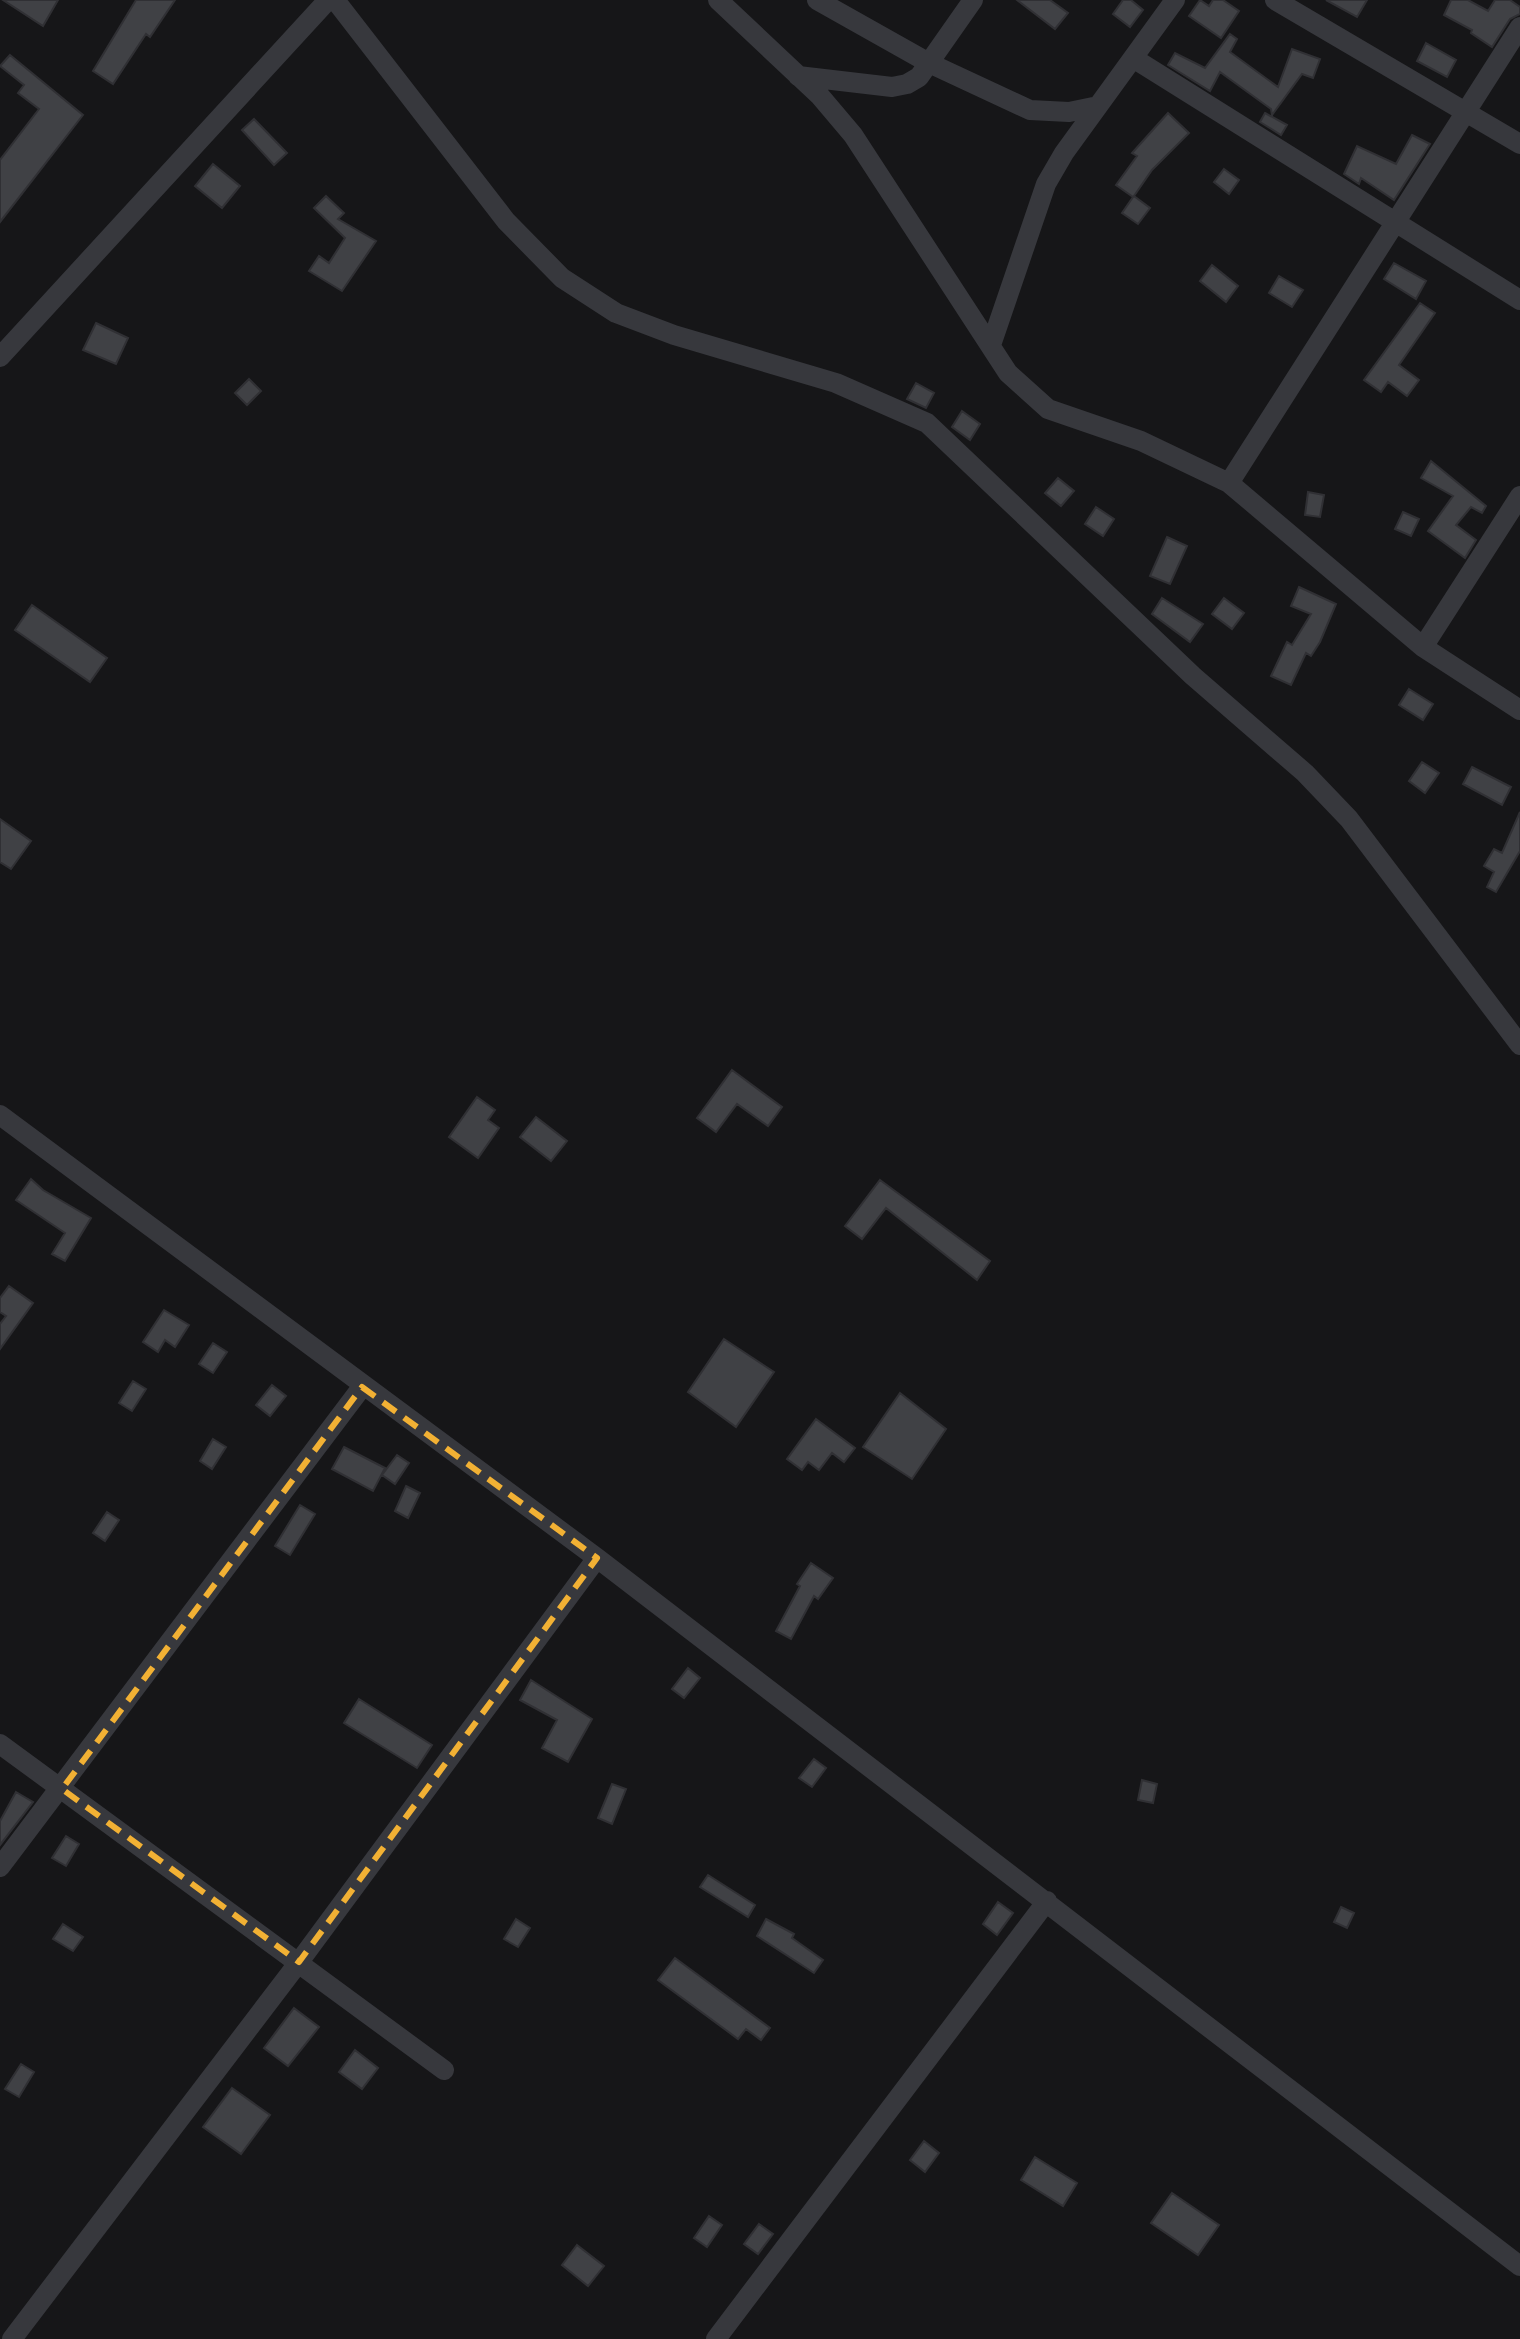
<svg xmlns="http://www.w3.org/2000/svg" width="1520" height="2339" font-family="'Open Sans',sans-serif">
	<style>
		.building { fill: #404145; stroke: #303034; stroke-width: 2 }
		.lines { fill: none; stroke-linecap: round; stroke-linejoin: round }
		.minor { stroke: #37383d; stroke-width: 20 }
		.marked { fill: none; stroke: #f2b134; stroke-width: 6; stroke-dasharray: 16 10; stroke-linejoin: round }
	</style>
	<rect width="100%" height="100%" fill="#161618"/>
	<!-- building -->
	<path class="building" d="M3,0H58L43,26Z
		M136,0H175L150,37L146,34L113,84L93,71Z
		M1017,0H1050L1068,13L1055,29Z
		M1123,0H1131L1143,10L1130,27L1113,14Z
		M1200,0L1209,6L1213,0H1223L1239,11L1221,38L1189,16Z
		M1326,0H1367L1357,17Z
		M1451,0H1468L1488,11L1495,0H1510L1520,7V14L1510,19L1492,47L1471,33L1472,30L1444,15Z
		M1230,34L1237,39L1230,52L1278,87L1292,49L1320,59L1313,78L1302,74L1272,115L1271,109L1220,72L1210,91L1168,65L1175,53L1205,68Z
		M1426,43L1456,60L1447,77L1417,61Z
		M10,55L83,115L0,222V160L39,109L18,93L24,85L0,66Z
		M1168,113L1189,133L1152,170L1134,196L1150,208L1138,224L1122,213L1133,197L1116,185L1137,156L1132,153Z
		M1265,113L1287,125L1281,135L1260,122Z
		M254,119L287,153L274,165L242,130Z
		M1412,135L1430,144L1394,200L1361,178L1359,184L1344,174L1357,146L1396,164Z
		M213,164L240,186L222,208L195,186Z
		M1224,169L1239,180L1229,194L1214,182Z
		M326,196L344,213L338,219L376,241L342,291L309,271L319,256L329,263L345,238L314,208Z
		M1394,263L1426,281L1416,299L1384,279Z
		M1212,265L1238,286L1226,302L1200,281Z
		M1279,276L1303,290L1292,307L1269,293Z
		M1420,303L1435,313L1399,365L1419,380L1407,396L1388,382L1381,392L1364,380Z
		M96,323L128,338L116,364L83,350Z
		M249,379L261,391L247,405L235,393Z
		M916,383L934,393L926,408L907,399Z
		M962,411L980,424L970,440L952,427Z
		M1431,461L1486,506L1482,513L1471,507L1456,525L1476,540L1465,558L1428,531L1453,496L1421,478Z
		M1058,478L1074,491L1061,506L1045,493Z
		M1308,492L1324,495L1320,517L1305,515Z
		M1096,507L1114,519L1103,536L1085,524Z
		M1403,512L1419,519L1411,536L1395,529Z
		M1167,537L1187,546L1170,584L1150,576Z
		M1299,587L1336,604L1320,642L1311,656L1306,653L1291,685L1271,676L1287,642L1292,645L1311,614L1291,606Z
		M1162,598L1203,624L1190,642L1152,614Z
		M1224,598L1244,613L1232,629L1212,614Z
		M32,605L107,658L90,682L15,630Z
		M1409,689L1433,704L1423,720L1399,705Z
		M1422,762L1439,773L1425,793L1409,781Z
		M1472,767L1511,787L1502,805L1463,784Z
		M1520,812V851L1496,892L1487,887L1494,872L1484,866L1494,849L1502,853Z
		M0,819L31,841L11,869L0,862Z
		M732,1070L782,1107L768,1126L737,1104L716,1132L697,1118Z
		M477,1097L495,1110L488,1120L499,1128L478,1158L449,1137Z
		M536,1117L567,1141L551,1161L520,1137Z
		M31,1179L43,1190L91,1218L65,1261L52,1254L65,1233L16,1200Z
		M880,1180L990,1261L977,1280L886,1208L862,1239L845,1226Z
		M9,1286L33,1303L0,1349V1324L6,1316L0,1312V1298Z
		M164,1310L189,1325L175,1347L165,1340L158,1352L143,1342Z
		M724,1339L774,1372L736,1427L688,1392Z
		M213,1343L227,1352L213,1373L199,1364Z
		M133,1381L146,1389L132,1411L119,1403Z
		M272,1385L286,1396L270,1416L256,1405Z
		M900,1393L946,1429L912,1479L863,1447Z
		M816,1419L855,1448L844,1462L832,1453L819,1470L808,1462L802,1470L787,1459Z
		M213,1439L226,1447L212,1469L200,1461Z
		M344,1447L385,1468L373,1491L332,1469Z
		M397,1455L409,1463L395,1484L382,1475Z
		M406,1486L420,1493L408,1518L395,1511Z
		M300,1505L315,1514L290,1555L275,1546Z
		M107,1512L119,1520L105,1541L93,1533Z
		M811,1563L833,1578L818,1599L814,1596L791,1639L776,1631L800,1586L797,1584Z
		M688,1668L700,1678L684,1698L672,1689Z
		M531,1680L592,1719L568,1762L542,1748L557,1720L520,1700Z
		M359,1699L432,1745L417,1768L344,1723Z
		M814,1759L826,1768L812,1787L799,1778Z
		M1142,1780L1157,1784L1153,1803L1138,1800Z
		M612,1784L626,1789L612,1824L598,1818Z
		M16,1792L33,1802L0,1845V1821Z
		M66,1836L79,1844L66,1866L52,1858Z
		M708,1875L755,1905L748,1917L700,1887Z
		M998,1902L1013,1913L997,1935L983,1924Z
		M1341,1907L1354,1913L1347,1928L1334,1922Z
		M516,1919L530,1928L518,1947L504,1939Z
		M766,1919L794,1934L792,1938L823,1960L814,1973L757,1936Z
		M63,1924L83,1937L73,1951L53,1939Z
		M675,1958L770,2028L761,2040L746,2029L738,2039L658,1980Z
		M294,2008L319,2027L288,2066L264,2048Z
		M355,2050L378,2068L362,2089L339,2072Z
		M21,2064L34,2072L19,2097L5,2089Z
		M232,2088L270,2115L241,2154L203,2127Z
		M924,2141L939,2153L925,2172L910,2160Z
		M1035,2157L1077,2183L1063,2206L1021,2180Z
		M1172,2193L1219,2225L1198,2255L1151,2223Z
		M709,2216L722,2225L707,2247L694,2238Z
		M759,2224L773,2234L758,2254L744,2244Z
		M577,2245L604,2266L588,2286L562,2265Z"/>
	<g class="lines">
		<!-- minor -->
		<path class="minor" d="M335,0L506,221L562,278L616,313L674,335L836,383L927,423L1193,676L1305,773L1349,819L1520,1045
			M718,0L820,96L853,135L1008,373L1048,409L1141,441L1229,483L1423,647L1520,710
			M817,0L929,63L1030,110L1069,112L1098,106
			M1275,0L1520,144
			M1133,58L1520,300
			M798,76L892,87L907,84L919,77L973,0
			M991,345L1046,184L1064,153L1175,0
			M0,357L328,0
			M1229,483L1520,27
			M1423,647L1520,496
			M0,1115L597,1558L1520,2266
			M0,1744L444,2070
			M0,1867L362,1387
			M12,2339L299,1962L597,1558
			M716,2339L1047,1901"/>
	</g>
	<!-- marked area -->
	<path class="marked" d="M362,1387L597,1558L299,1962L62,1789Z"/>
</svg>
